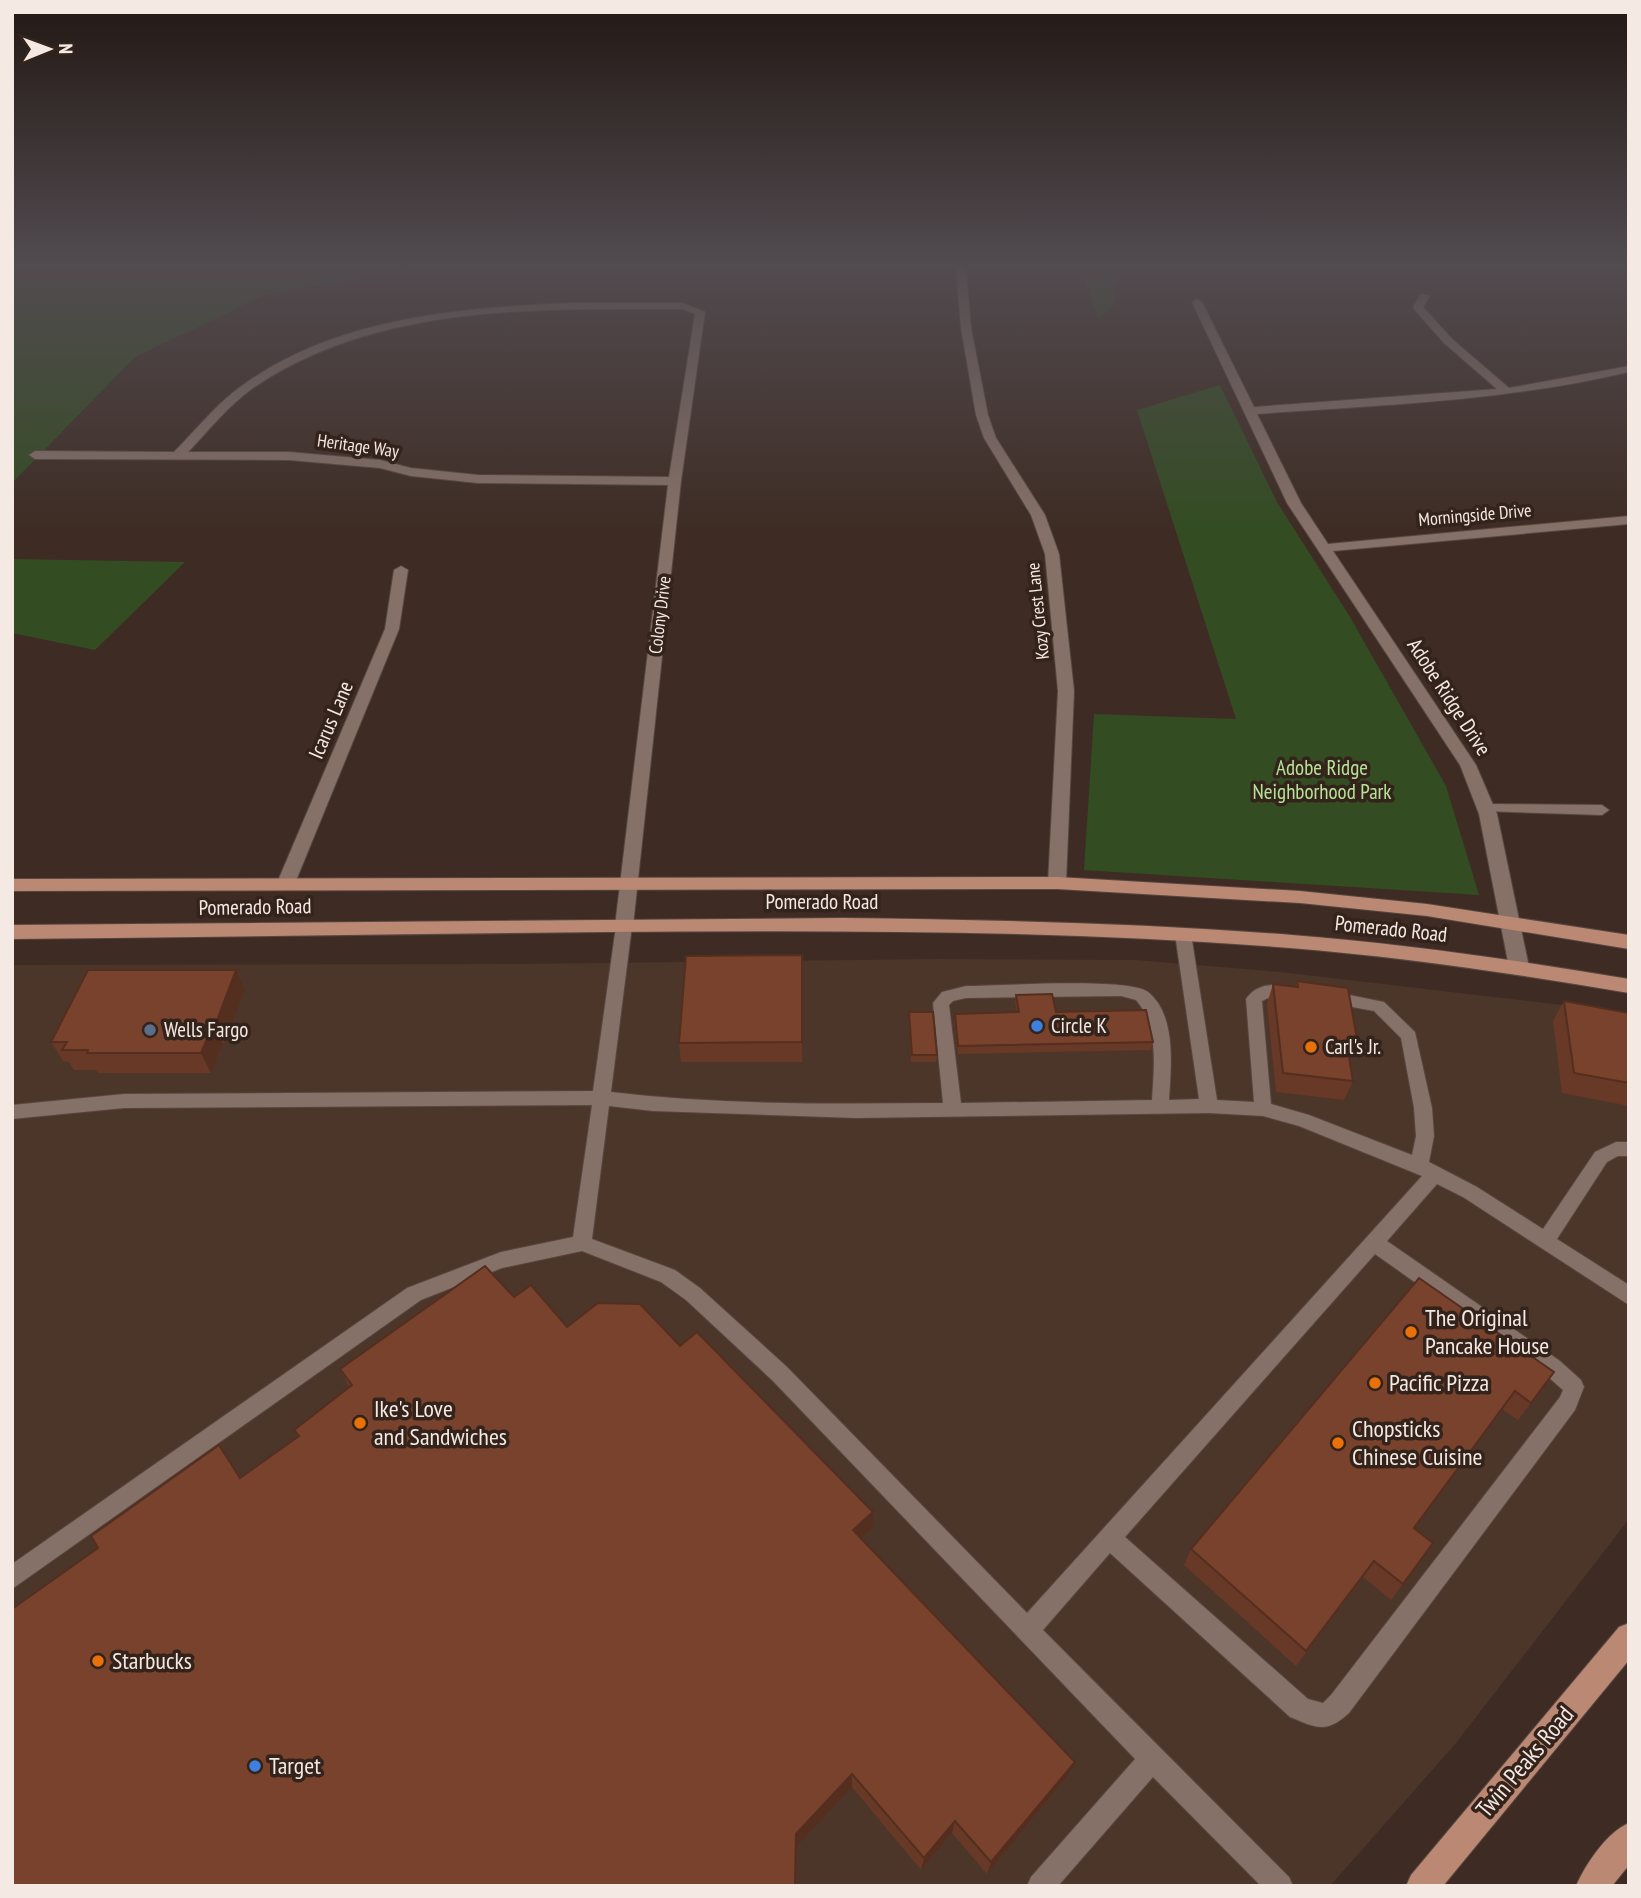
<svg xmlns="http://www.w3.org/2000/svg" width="1641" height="1898" font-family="'PT Sans Narrow',sans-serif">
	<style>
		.built { fill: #4c362a }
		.green { fill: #334c22 }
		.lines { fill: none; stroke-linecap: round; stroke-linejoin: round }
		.service-casing { stroke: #564741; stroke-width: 2 }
		.minor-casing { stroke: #564741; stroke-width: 2 }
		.primary-casing { stroke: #564741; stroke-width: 2 }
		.service { fill: #867168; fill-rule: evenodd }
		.minor { fill: #867168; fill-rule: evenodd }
		.primary { fill: #bb8873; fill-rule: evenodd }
		.wall { fill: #673926 }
		.shaded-wall { fill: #542e1f }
		.building { fill: #78422c; stroke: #542e1f; stroke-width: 2 }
		.shop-dot { fill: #3f7fe0; stroke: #33231b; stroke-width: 2.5 }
		.service-dot { fill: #5c6f8a; stroke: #33231b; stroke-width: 2.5 }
		.food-dot { fill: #e8710a; stroke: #33231b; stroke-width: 2.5 }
		.labels { text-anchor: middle; stroke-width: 7; stroke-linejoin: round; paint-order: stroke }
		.far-street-label { font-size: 18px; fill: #f5e9e4; stroke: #33231b }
		.street-label { font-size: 21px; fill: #f5e9e4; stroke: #33231b }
		.park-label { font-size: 21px; fill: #b5e498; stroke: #33231b }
		.poi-label { font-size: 21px; fill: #f5e9e4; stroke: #33231b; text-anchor: start }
		.near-poi-label { font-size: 24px; fill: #f5e9e4; stroke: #33231b; text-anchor: start }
		.near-street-label { font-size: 24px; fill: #f5e9e4; stroke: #33231b }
	</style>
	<rect width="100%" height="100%" fill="#3e2c24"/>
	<!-- built -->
	<path class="built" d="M939,959L1135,960L1280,972L1579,1007L1629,1017V1519L1456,1743L1330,1886H12V965L526,964Z"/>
	<!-- green -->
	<path class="green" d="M12,264H482L396,272L265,295L135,357L12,483Z
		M1079,264H1136L1115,278V304L1098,318Z
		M1220,385L1277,502L1350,617L1446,786L1479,895L1084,870L1094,714L1236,719L1137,410Z
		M12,559L185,562L95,650L12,633Z"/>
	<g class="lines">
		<defs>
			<path id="service" d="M1486,804L1602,805L1609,810L1602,815L1481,811L1479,808Z
				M624,921L632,926L611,1092C720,1105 833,1104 943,1103L933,1003L942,992L966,986C998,986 1128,977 1148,992C1177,1015 1171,1068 1169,1100L1199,1099L1175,934L1183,929L1191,934L1217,1100L1254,1102L1246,999C1257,982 1278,983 1296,988L1298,992L1296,996L1270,997L1262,1001L1271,1104L1309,1115L1412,1155L1416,1136L1414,1108L1401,1038L1374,1011L1330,1003L1324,1001L1322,997L1324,993L1330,991L1384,1002L1415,1032L1432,1108L1434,1136L1429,1162L1477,1187L1543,1229L1595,1152L1616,1142H1629V1156H1618L1607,1162L1557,1239L1629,1285V1305L1463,1197L1437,1184L1387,1241L1560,1361L1581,1380L1584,1387L1575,1410L1349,1713C1326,1734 1317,1728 1290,1717L1110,1553L1043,1630L1289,1877L1293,1886H1261L1153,1777L1058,1886H1027L1031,1877L1135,1759L773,1381L686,1300L661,1282L582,1251L502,1268L421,1300L12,1589V1564L407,1288L501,1252L573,1237L592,1105L124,1108L12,1119V1105L124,1094L593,1091L616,926ZM1121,996L1136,1000C1159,1026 1154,1068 1152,1100L961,1103L949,1005L953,1001L966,998ZM609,1106L653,1111L856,1118L1209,1113L1263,1116L1299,1126L1422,1176L1027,1613L787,1367L700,1288L675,1270L592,1239ZM1375,1254L1546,1375L1563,1390L1560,1397L1331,1695L1323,1703L1308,1699L1125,1537Z"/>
			<path id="minor" d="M961,266L966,269L971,328L988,415L996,438L1045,515L1059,554L1074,691L1066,883L1063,887H1051L1048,883L1058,691L1045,554L1031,515L984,438L976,415L961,328L956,269Z
				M1421,294L1430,296L1423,307L1452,339L1509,388L1629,366V372C1506,401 1382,405 1257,414L1301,503L1328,544L1629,516V524L1333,551L1476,765L1497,814L1529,967L1526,972H1512L1509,967L1479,814L1460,765L1287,503L1192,302L1197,299L1202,302L1254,407L1497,389L1444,343L1414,309L1413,307Z
				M572,303H683L705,312L681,481L633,926L631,931H617L615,926L668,485L478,483L411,476L380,468L289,460L35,459L29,455L35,451L174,452C197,429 217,403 243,385C337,317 460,308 572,303ZM682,309L695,314L669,477L478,475L411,468L380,460L289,452H188C209,430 228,406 253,388C377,303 538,309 682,309Z
				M401,566L408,570L399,629L295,883L292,887H280L277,883L385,629L394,570Z"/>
			<path id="primary" d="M1057,877L1300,891L1427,904L1629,935V949L1427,916L1300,903L1057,889L12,891V879Z
				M842,918C992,920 1142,923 1292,935C1405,944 1517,960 1629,979V993C1516,974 1404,957 1290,948C1063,930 834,930 607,932C408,934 210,937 12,939V925Z
				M1629,1623V1660L1443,1886H1406L1411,1875L1619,1627Z
				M1629,1823V1865L1612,1886H1576C1585,1865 1607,1832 1629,1823Z"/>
		</defs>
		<!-- service casing -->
		<use href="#service" class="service-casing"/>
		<!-- minor casing -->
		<use href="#minor" class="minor-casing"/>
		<!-- primary casing -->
		<use href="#primary" class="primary-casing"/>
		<!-- service -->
		<use href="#service" class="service"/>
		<!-- minor -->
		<use href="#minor" class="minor"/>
		<!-- primary -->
		<use href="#primary" class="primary"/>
	</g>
	<!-- wall -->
	<path class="wall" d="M802,955V1062H681L679,1043Z
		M236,970L245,990L225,1043H223L211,1073H98L96,1070H74L69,1062L63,1061L51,1042Z
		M1297,981L1357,1039L1349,1058L1353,1081L1344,1100L1276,1092L1267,1004L1273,984L1295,987Z
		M1016,995L1056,1012L1153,1042L1151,1050L958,1054L954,1022L955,1014L1017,1013L1015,1003Z
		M1564,1001L1629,1013V1106L1562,1093L1553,1021Z
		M909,1012L937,1055L936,1062H911Z
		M514,1297L567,1327L680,1346L872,1528L861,1538L1069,1774L987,1874L952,1833L921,1870L852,1787L797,1846L796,1886H12L240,1478L298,1436L294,1430L349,1387L340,1369Z
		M1554,1372L1518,1420L1502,1409L1414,1528L1433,1543L1391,1600L1363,1577L1296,1666L1184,1565L1191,1549Z"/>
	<!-- shaded-wall -->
	<path class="shaded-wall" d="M236,970L245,990L225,1043L216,1023Z
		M214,1023L223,1043L211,1073L201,1053Z
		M873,1512L872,1528L853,1546V1530Z
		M1075,1762L1069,1774L987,1874L991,1862Z
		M852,1774V1787L797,1846L796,1886H795L796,1834Z
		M955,1821L952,1833L921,1870L924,1858Z"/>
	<!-- building -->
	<path class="building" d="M802,955V1042L679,1043L686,956Z
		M88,970H236L216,1023H214L201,1053H87L88,1050H62L67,1042H51Z
		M1297,981L1348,988L1357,1039H1352V1046L1347,1045L1353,1081L1283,1073L1273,984L1298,987Z
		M1052,994L1056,1012L1146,1010L1153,1042L958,1046L955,1014L1019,1012L1016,995Z
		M1564,1001L1629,1013V1083L1574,1073Z
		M909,1012H933L937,1055H912Z
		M485,1266L514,1297L531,1285L567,1327L598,1303L640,1304L680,1346L697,1332L873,1512L853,1530L1075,1762L991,1862L955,1821L924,1858L852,1774L796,1834L795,1886H12V1609L98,1548L91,1536L219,1445L240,1478L299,1436L294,1430L352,1385L340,1369Z
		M1419,1278L1554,1372L1531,1403L1515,1391L1414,1528L1433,1543L1403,1584L1374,1561L1306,1651L1191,1549Z"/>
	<!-- sky -->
	<linearGradient id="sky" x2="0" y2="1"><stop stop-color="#221814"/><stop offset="0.5" stop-color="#524b50"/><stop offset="1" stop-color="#524b50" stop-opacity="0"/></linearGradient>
	<rect width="1641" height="530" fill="url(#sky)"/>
	<!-- markers -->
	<g class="shop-dot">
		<circle cx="1037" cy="1026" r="7"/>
		<circle cx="255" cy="1766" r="7"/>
	</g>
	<circle class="service-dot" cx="150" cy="1030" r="7"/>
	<g class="food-dot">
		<circle cx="1311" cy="1047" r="7"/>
		<circle cx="1411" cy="1332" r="7"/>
		<circle cx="1375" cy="1383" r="7"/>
		<circle cx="360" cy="1423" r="7"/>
		<circle cx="1338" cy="1443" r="7"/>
		<circle cx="98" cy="1661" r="7"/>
	</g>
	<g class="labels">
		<!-- far-street labels -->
		<g class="far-street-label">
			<text transform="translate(358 446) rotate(8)" y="6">Heritage Way</text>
			<text transform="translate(1475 515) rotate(-5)" y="6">Morningside Drive</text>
			<text transform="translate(1038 611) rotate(-96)" y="6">Kozy Crest Lane</text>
			<text transform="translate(660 615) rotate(-83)" y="6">Colony Drive</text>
		</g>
		<!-- street labels -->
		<g class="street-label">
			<text transform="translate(1449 697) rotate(57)" y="7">Adobe Ridge Drive</text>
			<text transform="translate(331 720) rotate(-67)" y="7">Icarus Lane</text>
			<text x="822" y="909">Pomerado Road</text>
			<text transform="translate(255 907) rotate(-1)" y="7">Pomerado Road</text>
			<text transform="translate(1391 929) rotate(6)" y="7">Pomerado Road</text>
		</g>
		<!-- park labels -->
		<g class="park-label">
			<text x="1322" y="775">Adobe Ridge<tspan x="1322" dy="24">Neighborhood Park</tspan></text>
		</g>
		<!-- poi labels -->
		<g class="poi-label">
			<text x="1051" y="1033">Circle K</text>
			<text x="164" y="1037">Wells Fargo</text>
			<text x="1325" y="1054">Carl's Jr.</text>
		</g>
		<!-- near-poi labels -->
		<g class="near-poi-label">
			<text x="1425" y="1326">The Original<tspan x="1425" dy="28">Pancake House</tspan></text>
			<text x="1389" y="1391">Pacific Pizza</text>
			<text x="374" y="1417">Ike's Love<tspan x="374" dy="28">and Sandwiches</tspan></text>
			<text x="1352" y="1437">Chopsticks<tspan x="1352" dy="28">Chinese Cuisine</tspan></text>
			<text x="112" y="1669">Starbucks</text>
			<text x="269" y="1774">Target</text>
		</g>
		<!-- near-street labels -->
		<g class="near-street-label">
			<text transform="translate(1525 1762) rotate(-50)" y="8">Twin Peaks Road</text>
		</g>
	</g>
	<!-- border -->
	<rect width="1641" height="1898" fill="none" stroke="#f5e9e4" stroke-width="28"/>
	<!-- north arrow -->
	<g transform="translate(49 49) rotate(89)" stroke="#33231b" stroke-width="5" paint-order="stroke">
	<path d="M0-5L12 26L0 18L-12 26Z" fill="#f5e9e4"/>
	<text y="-10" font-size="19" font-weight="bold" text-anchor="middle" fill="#f5e9e4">N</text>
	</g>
</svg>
